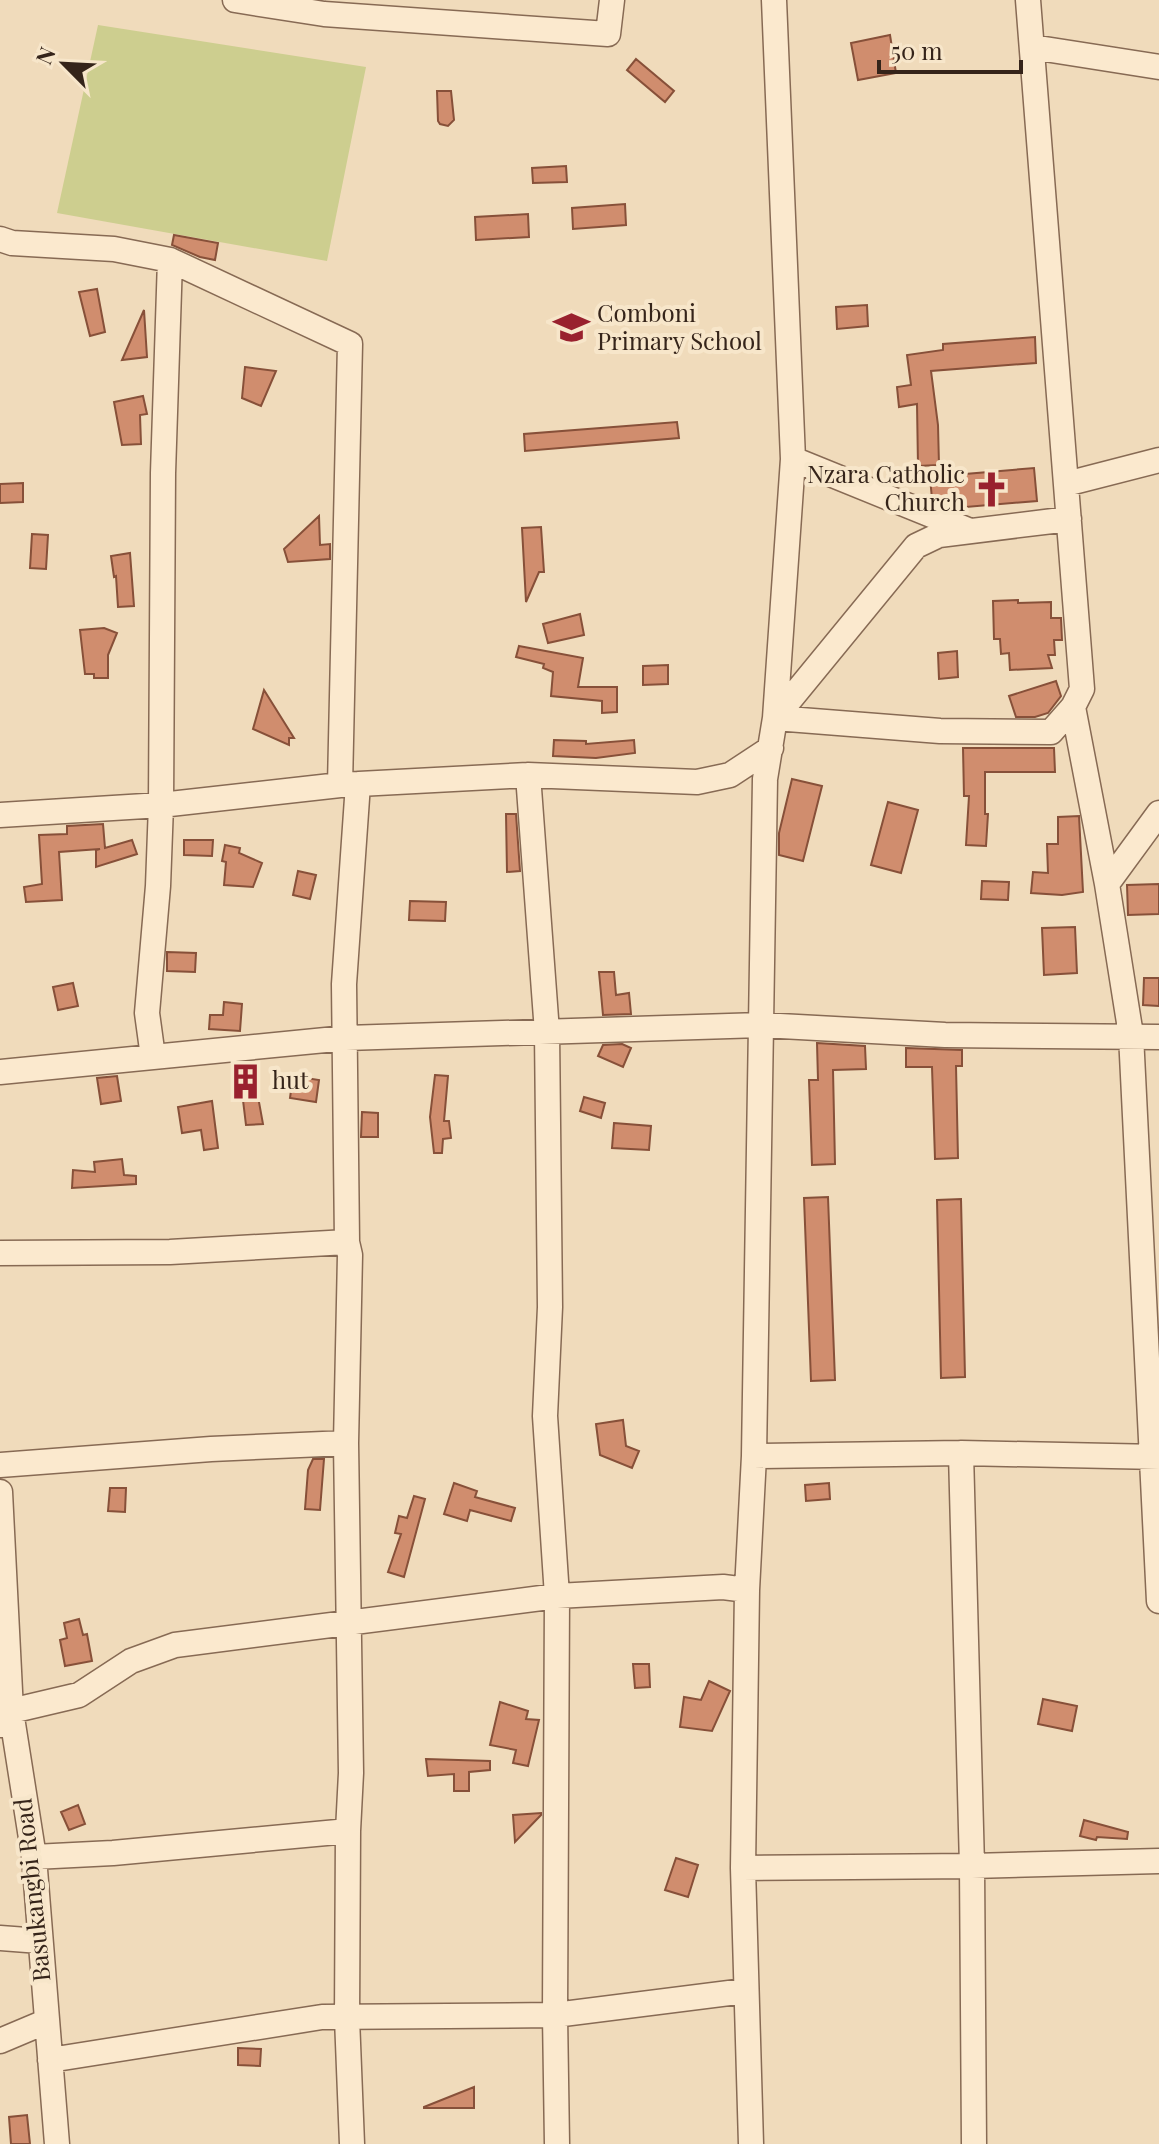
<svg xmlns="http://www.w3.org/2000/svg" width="1159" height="2144" font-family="'Playfair Display',serif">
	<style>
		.green { fill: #cdce8f }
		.building { fill: #d08d6e; stroke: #875039; stroke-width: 2 }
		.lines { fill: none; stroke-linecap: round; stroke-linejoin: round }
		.minor-casing { stroke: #876a54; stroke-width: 27 }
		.minor { stroke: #fbe9ce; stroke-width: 24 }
		.labels { text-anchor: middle; stroke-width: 8; stroke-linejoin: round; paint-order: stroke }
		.poi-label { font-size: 24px; fill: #35241a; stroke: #f7e6ca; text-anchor: start }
		.street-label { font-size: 24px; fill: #35241a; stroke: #f7e6ca }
	</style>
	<rect width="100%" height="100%" fill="#f0dbbb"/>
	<!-- green -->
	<path class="green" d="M98,25L366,67L327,261L57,213Z"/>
	<!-- building -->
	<path class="building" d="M890,35L896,73L858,80L851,43Z
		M636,59L674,91L665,102L627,70Z
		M437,91H451L454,120L448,126L440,124L438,121Z
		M566,166L567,182L533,183L532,168Z
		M625,204L626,225L573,229L572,208Z
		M528,214L529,237L476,240L475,217Z
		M174,235L218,243L215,260L200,257L172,245Z
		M97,289L105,332L90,336L79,292Z
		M867,305L868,326L837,329L836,307Z
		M144,310L147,357L122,360Z
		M1035,337L1036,363L931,371L938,425L939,465L918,466L917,404L899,407L897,387L911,385L907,355L943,350V344Z
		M245,367L276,371L261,406L242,398Z
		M143,396L147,414L140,415L141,444L122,445L114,402Z
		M677,422L679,438L525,451L524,434Z
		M1034,468L1037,501L954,508L932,499L930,477Z
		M23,483V502L0,503V484Z
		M319,516L320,545L330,544V559L288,562L284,549Z
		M541,527L544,572H539L526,602L522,528Z
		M32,534L48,535L46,569L30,568Z
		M130,553L134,606L118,607L116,576L114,577L111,556Z
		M1018,600V603L1051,602V618H1061L1062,640H1054L1055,655H1048L1052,668L1010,670L1009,653L1001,654L1000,639H994L993,601Z
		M580,614L584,635L548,643L543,624Z
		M104,628L117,633L108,655V678H94V674H85L80,630Z
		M519,646L583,658L578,687H617V712L602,713V701L551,696L553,672L543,668L544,664L516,657Z
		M957,651L958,677L939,679L938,653Z
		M668,665V684L643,685V666Z
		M1056,681L1061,696L1048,713L1035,717H1016L1009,696Z
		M264,690L294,738H289V745L253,729Z
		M554,740L586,741V744L634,740L635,753L596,758L553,756Z
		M963,748H1054L1055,772H985V814H988L986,846L966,845L969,796H964Z
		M792,779L822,786L803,861L779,855V833Z
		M888,802L918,810L901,873L871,865Z
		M506,814H516L520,871L507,872Z
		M1079,816L1083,892L1062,895L1031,893L1033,872L1048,873L1047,844H1058V817Z
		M103,824L105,848L132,840L137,854L96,867V850L100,849L59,852L62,900L26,902L24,887L42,884L39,835L67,834V826Z
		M184,840H213L212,856L184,855Z
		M225,845L240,848L239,853L262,863L253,887L224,885L226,862L222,861Z
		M298,871L316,875L310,899L293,895Z
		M982,881L1009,882L1008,900L981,899Z
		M1159,884V914L1128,915L1127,885Z
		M410,901L446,902L445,921L409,920Z
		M1075,927L1077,973L1044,975L1042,928Z
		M167,952L196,953L195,972L167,971Z
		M599,972H614L616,995L629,993L631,1014L603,1015Z
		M1144,978H1159V1006L1143,1005Z
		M73,983L78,1006L58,1010L53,987Z
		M224,1002L242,1004L240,1031L209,1029L210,1015H223Z
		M817,1043L865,1046L866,1069L833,1070L835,1164L812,1165L809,1080H818Z
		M622,1044L631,1048L623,1067L598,1056L603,1045Z
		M906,1048L962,1050V1066H956L958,1158L935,1159L932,1067H906Z
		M253,1069L263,1124L246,1125L242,1092H238L235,1072Z
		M435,1075L448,1076L444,1121H449L451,1138L443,1139L442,1153H434L430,1117Z
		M117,1076L121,1101L101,1104L97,1078Z
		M293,1076L319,1080L316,1102L290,1098Z
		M584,1097L605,1103L601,1118L580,1111Z
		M212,1101L218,1148L204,1150L201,1130L182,1133L178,1107Z
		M362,1112L378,1113V1137H361Z
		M614,1123L651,1126L649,1150L612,1148Z
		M122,1159L124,1175L136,1176V1184L72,1188L73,1170L95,1172L94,1162Z
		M828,1197L835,1380L811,1381L804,1198Z
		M961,1199L965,1377L941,1378L937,1200Z
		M623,1420L626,1446L639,1451L632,1468L600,1455L596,1424Z
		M313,1459H324L320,1510L305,1509L308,1470Z
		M454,1483L477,1491L475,1497L515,1508L511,1521L470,1510L467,1521L444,1514Z
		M829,1483L830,1499L806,1501L805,1485Z
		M110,1488H126L125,1512L108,1511Z
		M414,1496L425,1499L404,1577L388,1572L401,1534L395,1533L399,1516L407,1518Z
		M79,1619L83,1635L87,1634L92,1661L65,1666L60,1640L67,1638L64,1623Z
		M633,1664H649L650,1687L635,1688Z
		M709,1681L730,1691L712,1731L680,1727L684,1697L701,1700Z
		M1043,1699L1077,1706L1072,1731L1038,1724Z
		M500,1702L528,1711L526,1719L539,1720L528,1766L513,1763L516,1750L490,1745Z
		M426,1759L490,1761V1770L469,1772V1791H454V1774L428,1776Z
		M78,1805L85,1824L69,1830L61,1812Z
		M541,1813V1815L515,1842L513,1815Z
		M1084,1820L1128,1832L1127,1839L1097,1837L1096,1840L1080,1836Z
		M676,1858L698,1865L688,1897L665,1890Z
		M238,2048L261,2049L260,2066L238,2065Z
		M474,2087V2108H424V2107Z
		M27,2115L30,2144H11L9,2117Z"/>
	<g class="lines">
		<defs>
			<path id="minor" d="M235,0L324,14L608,34L612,0
				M1032,47L1159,67
				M0,239L12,243L114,249L170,260L350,344L340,785
				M793,459L968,530
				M1066,484L1159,460
				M1073,707L1107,884L1131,1035L1159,1601
				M775,718L940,731L1051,732L1073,707L1082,689L1028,0
				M775,718L916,546L939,535L1069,519
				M528,775L547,1032L550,1307L545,1416L557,1596L555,2015L557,2144
				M0,815L161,805L340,785L528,775L697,782L730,775L771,748
				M1107,884L1159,813
				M153,1057L147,1013L158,886L161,805L163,473L170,260
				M0,1072L346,1038L761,1025L945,1035L1159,1037
				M0,1253L170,1252L347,1242
				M961,1453L972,1866L974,2144
				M754,1456L961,1453L1159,1457
				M0,1465L211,1449L346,1443
				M0,1492L11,1711L34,1857L57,2144
				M0,1725L11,1711L79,1695L131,1661L175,1645L557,1596L723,1587L747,1590
				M34,1857L113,1853L348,1831
				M743,1868L972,1866L1159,1861
				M0,1938L40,1941
				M0,2041L45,2022
				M50,2060L322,2017L555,2015L745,1991
				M352,2144L347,2018L348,1831L351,1773L346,1443L350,1255L347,1242L344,984L358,784
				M751,2144L743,1868L747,1590L754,1456L765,779L775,718L793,459L774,0"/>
		</defs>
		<!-- minor casing -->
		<use href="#minor" class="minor-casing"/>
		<!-- minor -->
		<use href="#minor" class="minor"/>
	</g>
	<!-- icons -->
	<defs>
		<symbol id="school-bare" viewBox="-9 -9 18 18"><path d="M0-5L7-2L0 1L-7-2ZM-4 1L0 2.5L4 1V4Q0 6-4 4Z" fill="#99212e" stroke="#f7e6ca" stroke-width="2.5" paint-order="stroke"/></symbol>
		<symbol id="church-bare" viewBox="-9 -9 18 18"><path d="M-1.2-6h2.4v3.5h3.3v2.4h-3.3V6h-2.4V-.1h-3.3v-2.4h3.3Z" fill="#99212e" stroke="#f7e6ca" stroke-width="2.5" paint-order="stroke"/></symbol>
		<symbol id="building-bare" viewBox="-9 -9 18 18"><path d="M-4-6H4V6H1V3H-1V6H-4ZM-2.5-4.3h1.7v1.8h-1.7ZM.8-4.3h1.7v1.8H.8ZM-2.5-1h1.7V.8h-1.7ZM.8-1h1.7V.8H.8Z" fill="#99212e" stroke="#f7e6ca" stroke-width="2.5" paint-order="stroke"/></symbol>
	</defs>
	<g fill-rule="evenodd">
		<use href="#school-bare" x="546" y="302" width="51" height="51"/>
		<use href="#church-bare" x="966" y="464" width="51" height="51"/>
		<use href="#building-bare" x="220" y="1056" width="51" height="51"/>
	</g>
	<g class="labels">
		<!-- poi labels -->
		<g class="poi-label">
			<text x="597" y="322">Comboni<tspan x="597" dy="28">Primary School</tspan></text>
			<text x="965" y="483" text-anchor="end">Nzara Catholic<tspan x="965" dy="28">Church</tspan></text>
			<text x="272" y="1089">hut</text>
		</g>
		<!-- street labels -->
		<g class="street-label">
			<text transform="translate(33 1890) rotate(-96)" y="8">Basukangbi Road</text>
		</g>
	</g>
	<!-- north arrow -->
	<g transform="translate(64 64) rotate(294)" stroke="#f7e6ca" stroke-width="6" paint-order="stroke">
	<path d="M0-6L14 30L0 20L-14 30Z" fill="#35241a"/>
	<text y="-12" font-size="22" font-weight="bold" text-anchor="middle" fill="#35241a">N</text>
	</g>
	<!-- scale -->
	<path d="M879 60v12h142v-12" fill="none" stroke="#35241a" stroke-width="4"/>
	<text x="891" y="60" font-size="24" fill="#35241a" stroke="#f7e6ca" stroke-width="6" paint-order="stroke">50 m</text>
</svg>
